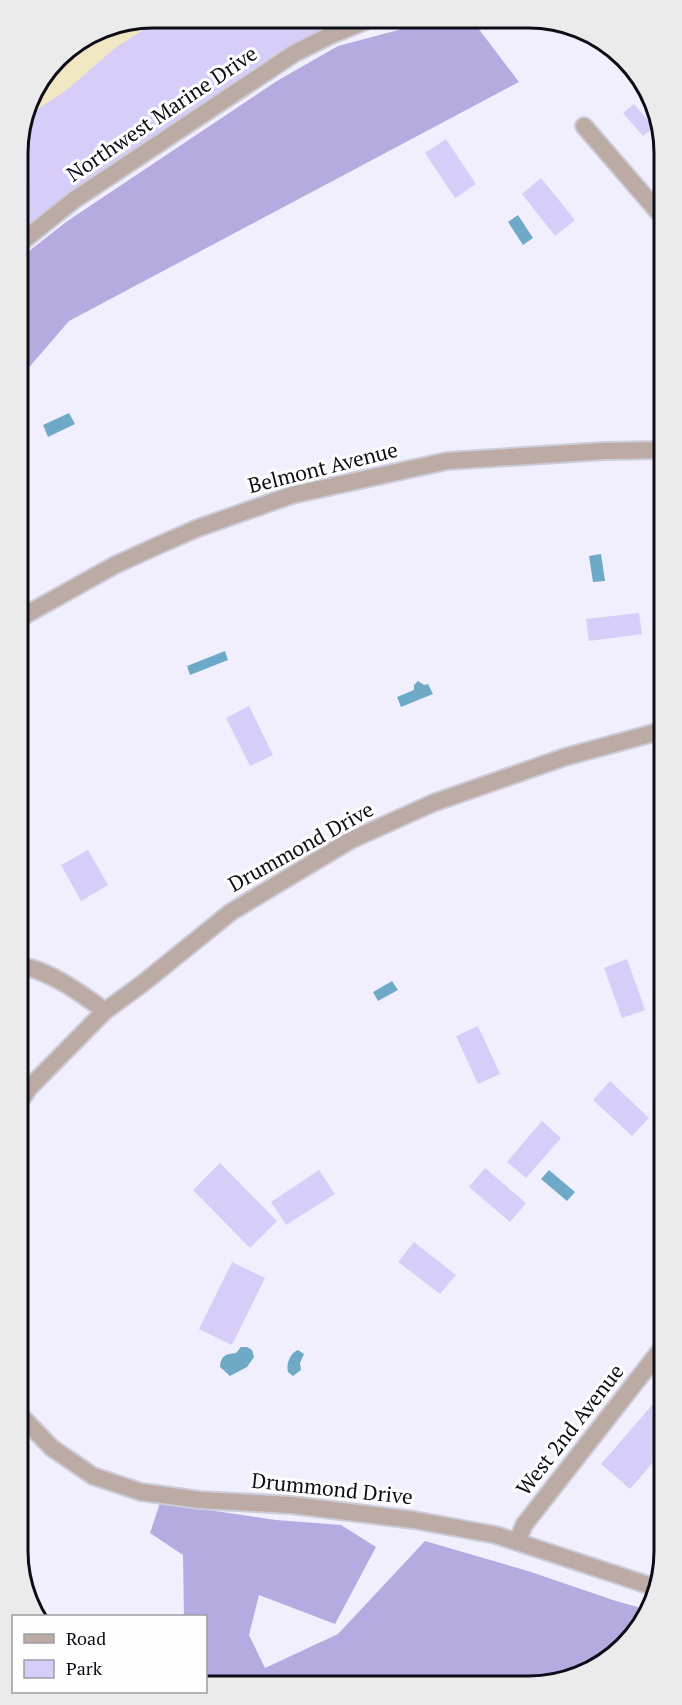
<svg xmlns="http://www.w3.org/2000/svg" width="682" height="1705" font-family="'PT Serif',serif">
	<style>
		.green { fill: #d6cdf9 }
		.forest { fill: #b5abe0 }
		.sand { fill: #f1e7c2 }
		.water { fill: #6eaac8 }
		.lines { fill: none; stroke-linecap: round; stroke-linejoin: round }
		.minor-casing { stroke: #cdcbd8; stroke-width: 20 }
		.minor { stroke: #bbaba4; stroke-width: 16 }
		.labels { text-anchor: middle; stroke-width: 6; stroke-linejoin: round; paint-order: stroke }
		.street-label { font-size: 21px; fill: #0e0c17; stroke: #fefefe }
		.rim { fill: none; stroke: #0e0c17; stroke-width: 3 }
	</style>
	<rect width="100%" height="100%" fill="#f1effd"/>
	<!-- green -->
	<path class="green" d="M154,18L355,19L316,34L274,55L75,189L19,235L18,144L32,93L64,52L102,28Z
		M634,104L654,127L643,136L623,113Z
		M446,139L476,184L455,198L425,153Z
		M541,178L575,220L555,236L522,194Z
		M639,613L642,634L589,641L586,619Z
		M249,706L273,755L250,766L226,718Z
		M88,850L108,885L81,901L61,865Z
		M627,959L645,1010L622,1018L604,968Z
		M478,1026L500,1074L478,1084L456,1036Z
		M610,1081L649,1118L632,1136L593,1100Z
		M542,1121L561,1138L526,1178L507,1162Z
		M220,1163L277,1221L250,1248L193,1190Z
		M485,1168L526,1203L510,1222L469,1187Z
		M319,1170L335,1194L286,1225L271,1202Z
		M414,1242L456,1275L440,1294L398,1262Z
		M232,1262L265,1278L232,1345L199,1329Z
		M653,1404L663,1413V1451L630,1489L601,1464Z"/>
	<!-- forest -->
	<path class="forest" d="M436,20H472L519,82L69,321L19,379V259L66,222L277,81L338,46Z
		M160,1503L276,1520L341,1525L376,1547L335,1624L259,1595L249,1635L265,1668L338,1634L425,1541L528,1571L616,1601L645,1609L636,1634L563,1682L206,1684V1616H184L183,1555L150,1533Z"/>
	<!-- sand -->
	<path class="sand" d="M153,18H162L115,48L68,89L25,118L32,93L64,52L102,28Z"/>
	<!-- water -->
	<path class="water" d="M518,215L533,238L523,245L508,222Z
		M69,413L75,424L48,437L43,425Z
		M601,554L605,581L593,582L589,556Z
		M225,651L228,660L190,675L187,666Z
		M418,681L424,685L428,684L433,694L401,707L397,697L414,690V685Z
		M392,981L398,990L378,1001L373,992Z
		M549,1170L575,1192L567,1201L541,1179Z
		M241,1347H247L252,1350L254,1357L247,1367L230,1376L220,1367C221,1355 226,1354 236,1353Z
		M298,1350L304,1354L300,1363L301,1370L293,1376L288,1372C286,1364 290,1353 298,1350Z"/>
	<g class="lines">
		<defs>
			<path id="minor" d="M584,126L660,214
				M19,244L74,200L295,53L331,35L371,19
				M20,618L115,565L159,545L198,528L292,495L447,461L605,451L660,450
				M21,966C49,970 82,994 105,1011
				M21,1100L29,1088L105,1011L142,984L231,912L351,840L433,803L565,757L661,731
				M22,1417L52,1448L93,1476L141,1492L200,1500L291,1505L414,1520L496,1535L654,1587
				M517,1542L524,1525L663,1347"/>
		</defs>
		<!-- minor casing -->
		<use href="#minor" class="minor-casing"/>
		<!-- minor -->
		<use href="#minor" class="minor"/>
	</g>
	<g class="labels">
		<!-- street labels -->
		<g class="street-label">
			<text transform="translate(162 114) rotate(-34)" y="7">Northwest Marine Drive</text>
			<text transform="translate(323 468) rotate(-14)" y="7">Belmont Avenue</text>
			<text transform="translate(301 847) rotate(-29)" y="7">Drummond Drive</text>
			<text transform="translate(570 1430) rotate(-52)" y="7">West 2nd Avenue</text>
			<text transform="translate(332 1489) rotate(6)" y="7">Drummond Drive</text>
		</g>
	</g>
	<!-- crop -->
	<path d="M0 0H682V1705H0ZM153 28H529A125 125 0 0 1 654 153V1551A125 125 0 0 1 529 1676H153A125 125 0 0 1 28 1551V153A125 125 0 0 1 153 28Z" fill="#ebebec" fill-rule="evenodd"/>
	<path class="rim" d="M153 28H529A125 125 0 0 1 654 153V1551A125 125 0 0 1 529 1676H153A125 125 0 0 1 28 1551V153A125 125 0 0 1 153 28Z"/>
	<!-- legend -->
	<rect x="12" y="1615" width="195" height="78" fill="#fefefe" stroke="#9e9da2" stroke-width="1.5"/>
	<rect x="24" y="1634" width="30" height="9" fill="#bbaba4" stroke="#9e9da2" stroke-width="1.5"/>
	<text x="66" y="1645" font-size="18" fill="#0e0c17">Road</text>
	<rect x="24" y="1660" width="30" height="18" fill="#d6cdf9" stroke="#9e9da2" stroke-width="1.5"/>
	<text x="66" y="1675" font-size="18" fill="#0e0c17">Park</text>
</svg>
